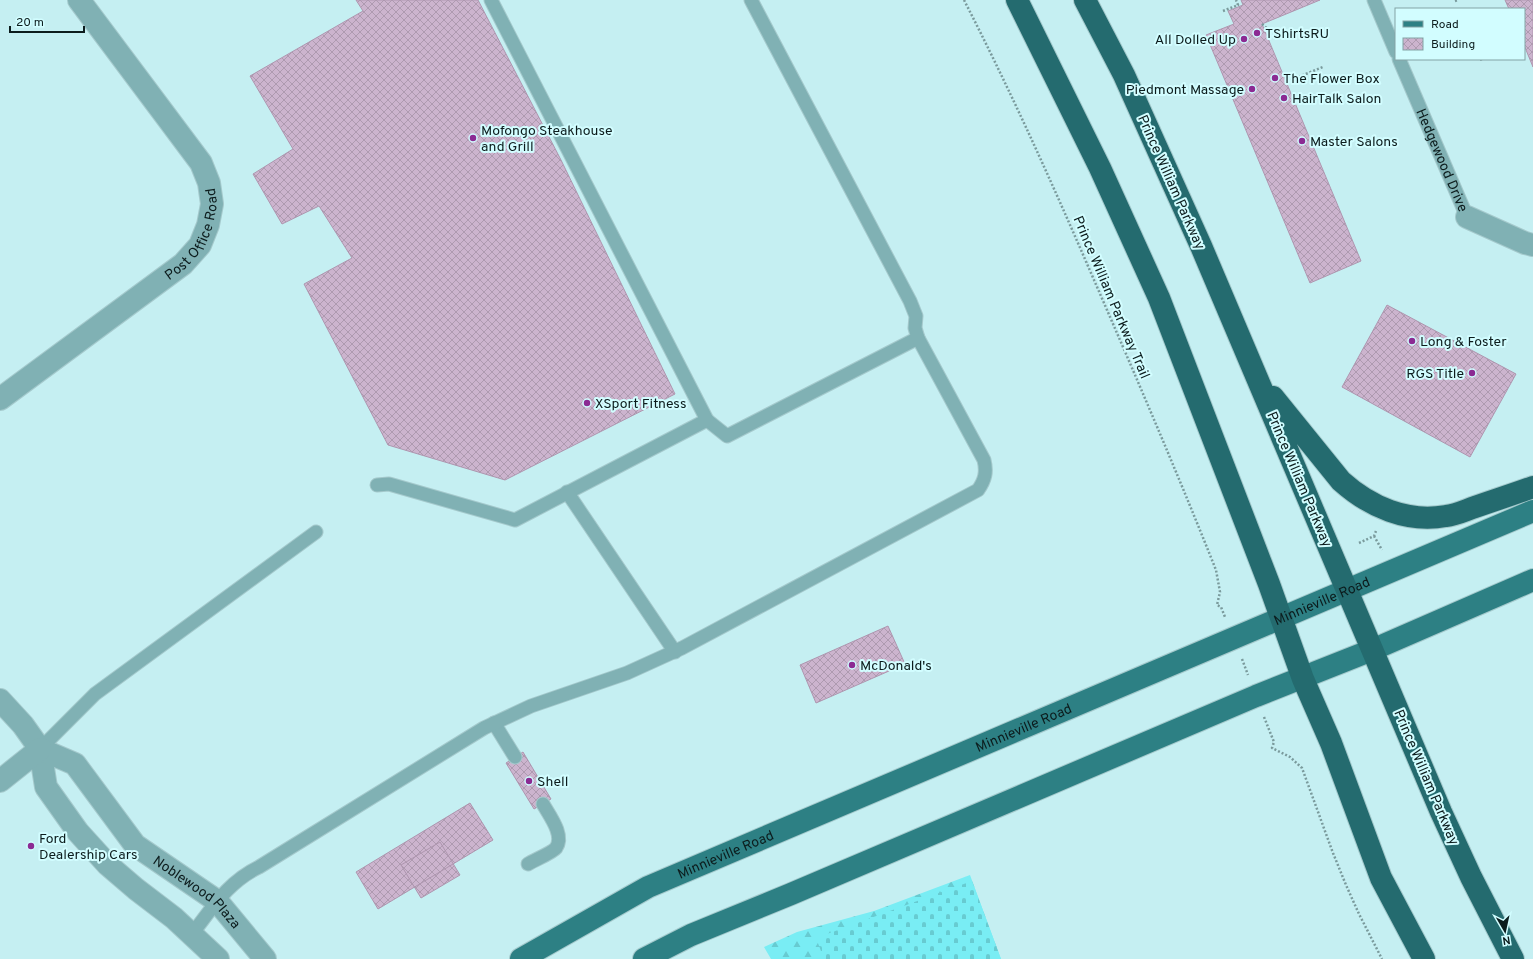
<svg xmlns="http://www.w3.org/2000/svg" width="1533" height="959" font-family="Overpass,sans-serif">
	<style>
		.forest { fill: url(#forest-firs) }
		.cemetery { fill: url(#cemetery-stones) }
		.building { fill: url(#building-cross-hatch); stroke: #ae96af }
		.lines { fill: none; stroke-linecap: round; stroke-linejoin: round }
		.lane-casing { stroke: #a4c9cc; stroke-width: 15 }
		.street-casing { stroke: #a4c9cc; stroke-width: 24 }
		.primary-casing { stroke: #a4c9cc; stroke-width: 24 }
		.highway-casing { stroke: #a4c9cc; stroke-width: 24 }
		.path { stroke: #7a9a9c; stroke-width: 2.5; stroke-dasharray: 2 2; stroke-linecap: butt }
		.lane { stroke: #80b1b4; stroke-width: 13 }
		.street { stroke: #80b1b4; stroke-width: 22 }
		.primary { stroke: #2d8084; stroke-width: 22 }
		.highway { stroke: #246b6f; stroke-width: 22 }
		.poi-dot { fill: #8b2a93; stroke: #d2fdff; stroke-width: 1.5 }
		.labels { text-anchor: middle; stroke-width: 4; stroke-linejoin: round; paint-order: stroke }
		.poi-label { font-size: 14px; fill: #0c1c1d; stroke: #d2fdff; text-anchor: start }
		.street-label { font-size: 14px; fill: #0c1c1d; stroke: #d2fdff }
	</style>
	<defs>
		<pattern id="forest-firs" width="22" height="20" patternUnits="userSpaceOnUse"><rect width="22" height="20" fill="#79edf4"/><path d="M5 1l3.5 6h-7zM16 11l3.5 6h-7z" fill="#67cbd1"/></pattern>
		<pattern id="cemetery-stones" width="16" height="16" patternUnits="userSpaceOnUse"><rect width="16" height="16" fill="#79edf4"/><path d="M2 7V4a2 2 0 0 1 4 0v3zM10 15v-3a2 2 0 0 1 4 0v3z" fill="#67cbd1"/></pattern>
		<pattern id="building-cross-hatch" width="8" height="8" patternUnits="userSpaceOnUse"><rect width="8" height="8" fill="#ccb4ce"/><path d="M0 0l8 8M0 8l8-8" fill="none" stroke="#ae9ab0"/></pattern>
	</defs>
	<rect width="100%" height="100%" fill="#c5eff2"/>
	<!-- forest -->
	<path class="forest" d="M970,875L1001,959H771L764,947L797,932L874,911Z"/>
	<!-- cemetery -->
	<path class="cemetery" d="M972,881L1001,959H824L816,938Z"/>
	<!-- building -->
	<path class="building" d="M356,0H478L561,160L675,394L505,480L388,445L304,284L352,258L319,206L282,224L253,174L293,149L250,76L363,11Z
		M1241,0H1320L1262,24L1361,261L1310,283L1206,35L1234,24L1228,11L1243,5Z
		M1505,0H1533V67L1524,45V9H1509Z
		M1387,305L1516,374L1470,457L1342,387Z
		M888,626L905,664L816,703L800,665Z
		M523,752L551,799L534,809L506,763Z
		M470,803L493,840L378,909L356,872Z
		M440,842L460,875L421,898L401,865Z"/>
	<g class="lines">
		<defs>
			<g id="lane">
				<path d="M1374,0L1396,52"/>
				<path id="s1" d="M1399,59L1467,217"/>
				<path d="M707,420L727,436L918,338"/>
				<path d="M377,485L389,484L515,520L707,420L491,0"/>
				<path d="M567,492L675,652"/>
				<path d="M494,723L515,757"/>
				<path d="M40,749L95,694L316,532"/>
				<path d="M528,864C534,860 552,853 556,848C565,835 549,815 543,804"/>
				<path d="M192,934C213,907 228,882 259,867L484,728L531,706L627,673L682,648L978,490C985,480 987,472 984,460L918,338L915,328L916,316L910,301L751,0"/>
			</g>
			<g id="street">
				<path d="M1467,217L1525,243L1533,245"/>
				<path id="s2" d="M0,399L183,264L200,245L208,225L212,204L209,183L201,163L79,0"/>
				<path d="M0,700L23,725L40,749L46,787L78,832L108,865L136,889L174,918L218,959"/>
				<path id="s3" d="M40,749L75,764L135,845L217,901L265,959"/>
				<path d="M0,781L40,749"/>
			</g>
			<g id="primary">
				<path id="s4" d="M521,959L648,887L1533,511"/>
				<path d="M644,959L691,935L791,894L1256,696L1372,650L1533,580"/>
			</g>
			<path id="highway" d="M1017,0L1100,168L1159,298L1269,584L1303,679L1331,743L1381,878L1424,959
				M1085,0L1124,75L1201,246L1441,812L1471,877L1513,959
				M1273,397L1341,481C1370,507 1407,523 1446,516C1456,515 1466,510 1475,507C1495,500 1514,494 1533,487"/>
		</defs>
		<!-- lane casing -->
		<use href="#lane" class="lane-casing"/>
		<!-- street casing -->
		<use href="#street" class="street-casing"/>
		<!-- primary casing -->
		<use href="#primary" class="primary-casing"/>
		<!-- highway casing -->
		<use href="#highway" class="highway-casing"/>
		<!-- path -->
		<path class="path" d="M964,0C1006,82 1044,165 1081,250C1127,356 1173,462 1216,570L1220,592L1217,605L1221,607L1225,617
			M1455,1L1458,0
			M1223,11L1238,5L1236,0
			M1262,24L1270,31
			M1480,60L1482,59
			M1291,80L1323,67
			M1374,536L1382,550
			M1359,543L1374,536L1376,531
			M1242,659L1248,675
			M1264,717L1274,742L1272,748L1290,757L1302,768L1333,853L1346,885L1359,914L1382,959"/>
		<!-- lane -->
		<use href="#lane" class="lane"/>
		<!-- street -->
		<use href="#street" class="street"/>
		<!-- primary -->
		<use href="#primary" class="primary"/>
		<!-- highway -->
		<use href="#highway" class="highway"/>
	</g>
	<!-- markers -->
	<g class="poi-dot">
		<circle cx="1257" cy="33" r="4"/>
		<circle cx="1244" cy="39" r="4"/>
		<circle cx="1275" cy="78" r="4"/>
		<circle cx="1252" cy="89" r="4"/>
		<circle cx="1284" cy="98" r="4"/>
		<circle cx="473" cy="138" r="4"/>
		<circle cx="1302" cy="141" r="4"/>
		<circle cx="1412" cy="341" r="4"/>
		<circle cx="1472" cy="373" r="4"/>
		<circle cx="587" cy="403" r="4"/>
		<circle cx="852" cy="665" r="4"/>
		<circle cx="529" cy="781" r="4"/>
		<circle cx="31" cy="846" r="4"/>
	</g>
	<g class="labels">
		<!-- poi labels -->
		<g class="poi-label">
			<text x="1265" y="38">TShirtsRU</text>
			<text x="1236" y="44" text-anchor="end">All Dolled Up</text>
			<text x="1283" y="83">The Flower Box</text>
			<text x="1244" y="94" text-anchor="end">Piedmont Massage</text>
			<text x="1292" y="103">HairTalk Salon</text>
			<text x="481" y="135">Mofongo Steakhouse<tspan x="481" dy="16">and Grill</tspan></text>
			<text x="1310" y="146">Master Salons</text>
			<text x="1420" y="346">Long &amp; Foster</text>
			<text x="1464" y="378" text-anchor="end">RGS Title</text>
			<text x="595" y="408">XSport Fitness</text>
			<text x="860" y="670">McDonald's</text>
			<text x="537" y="786">Shell</text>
			<text x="39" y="843">Ford<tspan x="39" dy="16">Dealership Cars</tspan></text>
		</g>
		<!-- street labels -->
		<g class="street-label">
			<text dy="5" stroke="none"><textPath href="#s1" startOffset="110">Hedgewood Drive</textPath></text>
			<text transform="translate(1172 182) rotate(66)" y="5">Prince William Parkway</text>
			<text dy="5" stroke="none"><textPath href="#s2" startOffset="259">Post Office Road</textPath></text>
			<text transform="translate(1112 297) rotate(67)" y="5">Prince William Parkway Trail</text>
			<text transform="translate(1300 479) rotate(67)" y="5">Prince William Parkway</text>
			<text dy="5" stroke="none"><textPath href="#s4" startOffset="878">Minnieville Road</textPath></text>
			<text dy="5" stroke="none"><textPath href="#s4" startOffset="554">Minnieville Road</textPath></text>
			<text transform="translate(1427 777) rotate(67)" y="5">Prince William Parkway</text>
			<text dy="5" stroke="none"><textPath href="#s4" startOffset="230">Minnieville Road</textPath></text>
			<text dy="5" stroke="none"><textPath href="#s3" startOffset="217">Noblewood Plaza</textPath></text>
		</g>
	</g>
	<!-- legend -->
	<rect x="1395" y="8" width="130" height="52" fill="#d2fdff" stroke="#83a3a5"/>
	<rect x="1403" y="21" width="20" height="6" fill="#2d8084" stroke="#83a3a5"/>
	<text x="1431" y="28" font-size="12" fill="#0c1c1d">Road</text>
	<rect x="1403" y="38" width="20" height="12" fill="url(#building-cross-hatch)" stroke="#83a3a5"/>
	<text x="1431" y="48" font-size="12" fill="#0c1c1d">Building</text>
	<!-- north arrow -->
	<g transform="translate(1505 931) rotate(171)" stroke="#d2fdff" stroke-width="3" paint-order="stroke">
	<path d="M0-3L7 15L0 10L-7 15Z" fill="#0c1c1d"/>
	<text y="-6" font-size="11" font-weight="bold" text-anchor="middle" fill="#0c1c1d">N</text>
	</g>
	<!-- scale -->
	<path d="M10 26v6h74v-6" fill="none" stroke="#0c1c1d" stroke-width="2"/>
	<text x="16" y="26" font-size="12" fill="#0c1c1d" stroke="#d2fdff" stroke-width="3" paint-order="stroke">20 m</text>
</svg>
